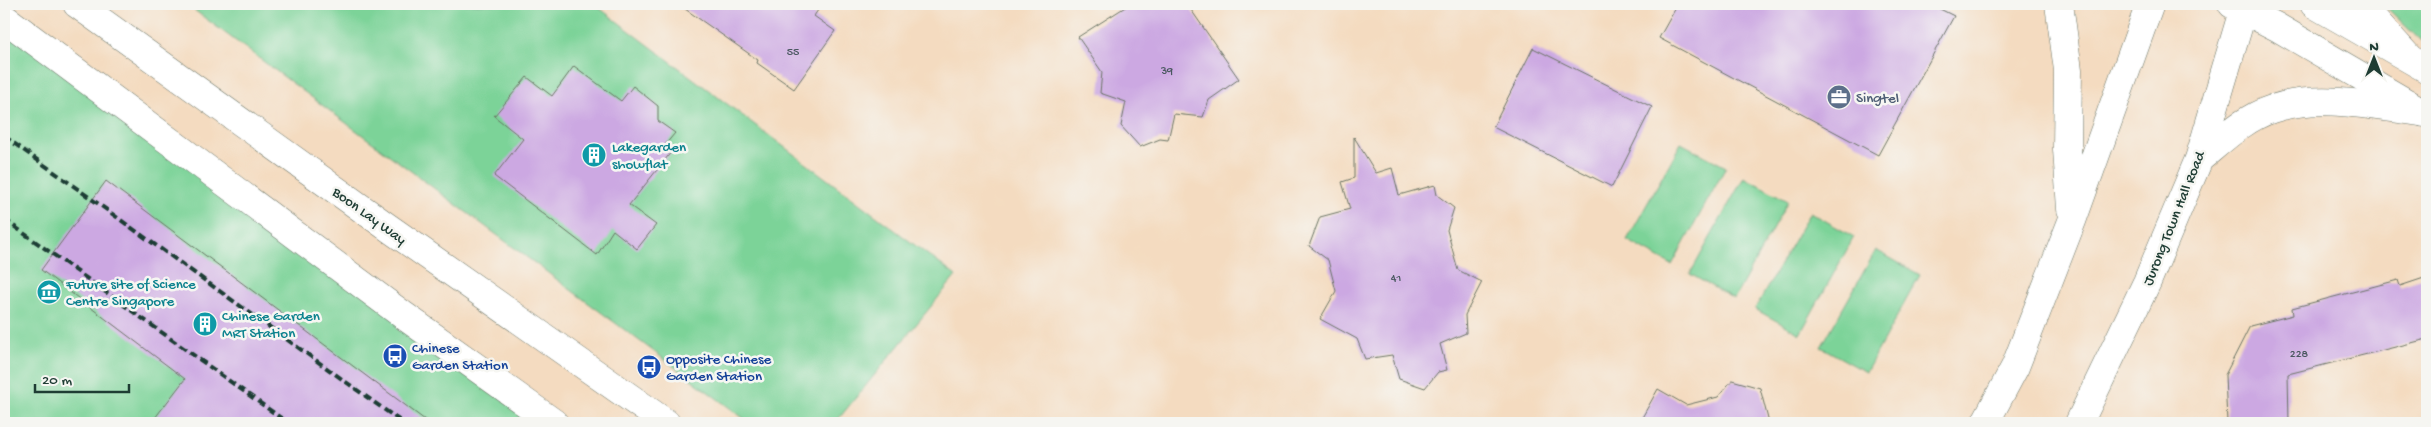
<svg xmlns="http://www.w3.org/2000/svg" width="2431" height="427" font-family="'Gochi Hand',sans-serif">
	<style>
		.green { fill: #7bd398; stroke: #4d8866 }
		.building { fill: #cca8e2 }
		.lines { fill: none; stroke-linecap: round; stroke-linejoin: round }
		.minor-casing { stroke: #6a7465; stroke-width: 29 }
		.major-casing { stroke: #6a7465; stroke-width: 29 }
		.minor { stroke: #fff; stroke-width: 28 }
		.major { stroke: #fff; stroke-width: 28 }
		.rail { stroke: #1f3d34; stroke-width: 4; stroke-dasharray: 8 4; stroke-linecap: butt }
		.labels { text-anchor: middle; stroke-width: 5; stroke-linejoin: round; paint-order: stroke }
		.number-label { font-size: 12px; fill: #4a5860 }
		.service-label { font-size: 15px; fill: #4e5e75; stroke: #f6f6f2; text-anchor: start }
		.culture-label { font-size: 15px; fill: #0d838f; stroke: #f6f6f2; text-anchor: start }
		.street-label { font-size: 15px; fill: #1f3d34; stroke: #f6f6f2 }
		.transit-label { font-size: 15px; fill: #164399; stroke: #f6f6f2; text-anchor: start }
	</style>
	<rect width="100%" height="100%" fill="#f6f6f2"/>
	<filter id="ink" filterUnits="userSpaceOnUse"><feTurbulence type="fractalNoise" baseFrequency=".02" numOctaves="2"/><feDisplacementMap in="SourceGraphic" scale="10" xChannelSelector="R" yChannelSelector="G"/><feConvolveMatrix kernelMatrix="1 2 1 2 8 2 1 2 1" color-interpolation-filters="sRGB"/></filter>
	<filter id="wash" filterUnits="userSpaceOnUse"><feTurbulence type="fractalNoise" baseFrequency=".0096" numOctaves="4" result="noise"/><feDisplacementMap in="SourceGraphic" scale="20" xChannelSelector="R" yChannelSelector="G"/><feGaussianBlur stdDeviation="1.12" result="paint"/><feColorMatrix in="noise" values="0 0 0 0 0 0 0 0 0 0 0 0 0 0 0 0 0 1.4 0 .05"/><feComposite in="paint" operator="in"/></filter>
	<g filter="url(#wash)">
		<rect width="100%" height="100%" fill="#f4dbc0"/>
		<!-- green -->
		<path class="green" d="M186,4H594L956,276L835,423H750Z
			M2385,4H2427V40L2421,41L2388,9Z
			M4,18L554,423H4Z
			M1681,143L1726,167L1672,265L1627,240Z
			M1744,177L1788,201L1734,299L1690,274Z
			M1810,212L1854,237L1800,334L1755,309Z
			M1876,250L1920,275L1866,372L1821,347Z"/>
		<g id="blocks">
			<!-- building -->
			<path class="building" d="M678,4H822L814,16L835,31L794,89L757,63L758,60Z
				M1130,4H1187L1239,79L1209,100L1203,117L1174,114L1168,140L1160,139L1140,147L1121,126L1126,102L1100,93L1102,72L1078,37Z
				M1678,4H1930L1954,16L1878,155L1659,38Z
				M1533,48L1652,107L1612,187L1493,127Z
				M574,66L621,101L633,86L658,106V121L675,133L665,145L672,151L629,205L656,225L637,249L613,230L597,255L494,176L523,139L494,116L527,77L552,96Z
				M1354,137L1376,173L1392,168L1399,195L1435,185L1437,195L1454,208L1447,230L1458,270L1482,282L1465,315L1466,333L1440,344L1447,370L1438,372L1425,388L1399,379L1392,355L1365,359L1357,339L1320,319L1336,291L1328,260L1309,246L1320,217L1350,209L1342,182L1354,178Z
				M106,181L429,423H151L185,379L41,270Z
				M2427,277V339L2288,374L2289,423H2227L2225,375L2250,326L2293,315L2292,308L2398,280L2400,286Z
				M1732,380L1760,388L1769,423H1639L1658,389L1686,405L1718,397Z"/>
		</g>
	</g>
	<g filter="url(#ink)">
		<use href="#blocks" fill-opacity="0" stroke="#6a7465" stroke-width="1"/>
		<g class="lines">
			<defs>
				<path id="minor" d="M2232,4L2277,27L2424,113
					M2314,4L2427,69"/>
				<path id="major" d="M77,4L386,226L666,423
					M2059,4L2068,70L2067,149L2071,209
					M2360,4L2408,57
					M4,18L403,315L554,423
					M2199,159C2221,141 2244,118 2272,109C2319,93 2372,106 2421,112
					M1985,423L2015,367L2072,221L2150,4
					M2079,423L2147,282L2199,159L2245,4"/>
			</defs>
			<!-- minor casing -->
			<use href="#minor" class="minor-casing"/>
			<!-- major casing -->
			<use href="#major" class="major-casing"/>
			<!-- minor -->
			<use href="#minor" class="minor"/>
			<!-- major -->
			<use href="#major" class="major"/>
			<!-- rail -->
			<path class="rail" d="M4,136L403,423
				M4,219L288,423"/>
		</g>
	</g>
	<!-- icons -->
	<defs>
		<symbol id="office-disc" viewBox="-11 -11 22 22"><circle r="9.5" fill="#5c6f8a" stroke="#f6f6f2"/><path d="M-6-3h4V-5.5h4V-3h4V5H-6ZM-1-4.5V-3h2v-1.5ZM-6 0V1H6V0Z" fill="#fff"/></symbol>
		<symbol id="building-disc" viewBox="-11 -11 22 22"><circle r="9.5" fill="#0f9aa8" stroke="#f6f6f2"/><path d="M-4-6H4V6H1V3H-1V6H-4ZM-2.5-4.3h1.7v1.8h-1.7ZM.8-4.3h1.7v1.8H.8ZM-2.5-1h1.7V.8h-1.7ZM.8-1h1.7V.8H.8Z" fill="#fff"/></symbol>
		<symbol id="museum-disc" viewBox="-11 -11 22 22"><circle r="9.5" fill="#0f9aa8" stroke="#f6f6f2"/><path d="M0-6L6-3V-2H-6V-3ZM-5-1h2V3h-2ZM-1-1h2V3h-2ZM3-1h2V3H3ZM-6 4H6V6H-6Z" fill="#fff"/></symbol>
		<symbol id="bus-disc" viewBox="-11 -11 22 22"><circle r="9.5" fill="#1a4fb4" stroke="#f6f6f2"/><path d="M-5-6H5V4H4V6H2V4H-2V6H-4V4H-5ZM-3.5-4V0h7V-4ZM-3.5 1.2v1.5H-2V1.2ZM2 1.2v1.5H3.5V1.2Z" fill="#fff"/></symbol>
	</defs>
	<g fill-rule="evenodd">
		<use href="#office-disc" x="1825" y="83" width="28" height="28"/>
		<use href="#building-disc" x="580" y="141" width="28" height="28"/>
		<use href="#museum-disc" x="35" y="278" width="28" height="28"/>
		<use href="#building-disc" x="191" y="310" width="28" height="28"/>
		<use href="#bus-disc" x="381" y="342" width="28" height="28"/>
		<use href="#bus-disc" x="635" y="353" width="28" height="28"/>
	</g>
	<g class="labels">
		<!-- number labels -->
		<g class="number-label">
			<text x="793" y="55">55</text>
			<text x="1167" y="74">39</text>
			<text x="1396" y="281">41</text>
			<text x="2299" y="357">228</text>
		</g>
		<!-- service labels -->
		<g class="service-label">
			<text x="1856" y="102">Singtel</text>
		</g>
		<!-- culture labels -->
		<g class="culture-label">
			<text x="612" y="151">Lakegarden<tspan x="612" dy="17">showflat</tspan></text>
			<text x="66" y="288">Future site of Science<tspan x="66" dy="17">Centre Singapore</tspan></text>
			<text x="222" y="320">Chinese Garden<tspan x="222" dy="17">MRT Station</tspan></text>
		</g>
		<!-- street labels -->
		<g class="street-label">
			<text transform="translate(370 215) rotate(36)" y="5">Boon Lay Way</text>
			<text transform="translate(2173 218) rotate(-68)" y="5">Jurong Town Hall Road</text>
		</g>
		<!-- transit labels -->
		<g class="transit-label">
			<text x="412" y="352">Chinese<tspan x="412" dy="17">Garden Station</tspan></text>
			<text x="666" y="363">Opposite Chinese<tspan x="666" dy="17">Garden Station</tspan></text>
		</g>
	</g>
	<!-- margin -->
	<rect width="2431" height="427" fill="none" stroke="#f6f6f2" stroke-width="20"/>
	<!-- north arrow -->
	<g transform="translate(2374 58)" stroke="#f6f6f2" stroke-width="4" paint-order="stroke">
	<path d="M0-4L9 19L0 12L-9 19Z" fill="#1f3d34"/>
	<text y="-8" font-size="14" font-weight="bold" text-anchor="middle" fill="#1f3d34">N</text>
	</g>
	<!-- scale -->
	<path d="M35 384v8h94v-8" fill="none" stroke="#1f3d34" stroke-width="2.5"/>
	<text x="42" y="384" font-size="15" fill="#1f3d34" stroke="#f6f6f2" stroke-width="4" paint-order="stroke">20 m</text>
</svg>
